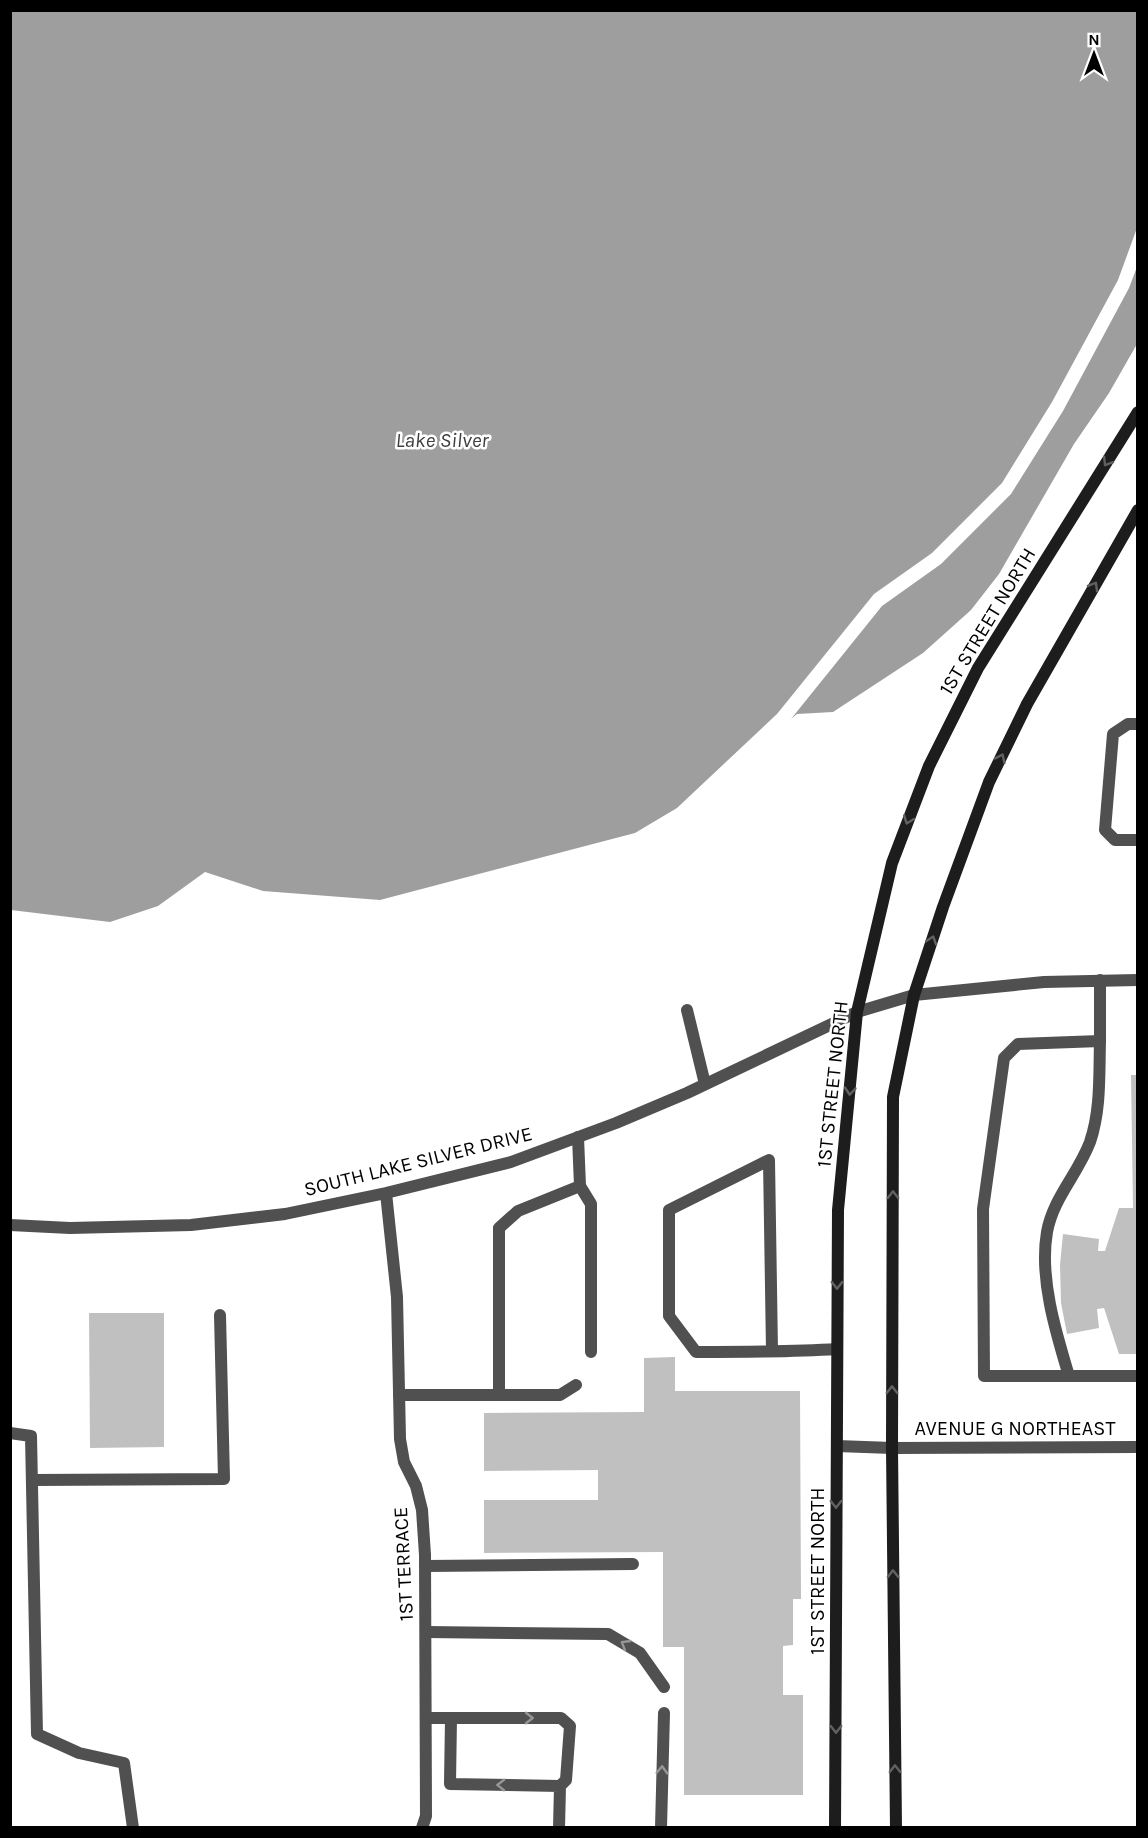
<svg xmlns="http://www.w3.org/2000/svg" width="1148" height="1838" font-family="Karla,sans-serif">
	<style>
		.water { fill: #9e9e9e }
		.building { fill: #c0c0c0 }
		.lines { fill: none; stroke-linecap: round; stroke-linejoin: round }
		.service { stroke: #505050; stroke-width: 12 }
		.minor { stroke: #505050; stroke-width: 12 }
		.secondary { stroke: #1d1d1d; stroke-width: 12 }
		.oneway { stroke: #616161 }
		.oneway2 { stroke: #969696 }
		.labels { text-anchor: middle; stroke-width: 5; stroke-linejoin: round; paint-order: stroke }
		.street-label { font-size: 20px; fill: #000; stroke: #fff }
		.water-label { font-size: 21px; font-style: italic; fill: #3f3f3f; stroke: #fff }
	</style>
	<rect width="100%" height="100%" fill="#fff"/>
	<!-- water -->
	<path class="water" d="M11,10L1137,11V228L1118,280L1052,402L1002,483L932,553L874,594L777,714L677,808L635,833L380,900L263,891L205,872L158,906L110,922L11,910Z
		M1137,267V344L1109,393L1074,444L999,574L971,610L923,653L833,712L797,714L791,719L882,606L941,564L1011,494L1063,411L1129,288Z"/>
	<!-- building -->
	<path class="building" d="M1131,1075H1138V1354H1119L1104,1308L1097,1309L1099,1328L1067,1334L1061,1303L1060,1265L1063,1234L1099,1239L1098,1251H1105L1119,1208H1133Z
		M89,1313H164V1447L90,1448Z
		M675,1357V1391H800L801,1599H793V1645L783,1646V1695H803V1795H684V1647H663V1552L484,1553V1500H598V1470L484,1471V1413L644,1412V1358Z"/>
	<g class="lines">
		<!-- service -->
		<path class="service" d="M1138,724H1128L1113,734L1105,830L1115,840H1138
			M1100,980V1041L1018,1044L1004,1058L983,1209L984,1376H1138
			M687,1010L705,1084
			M578,1137L580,1186L591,1204V1352
			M772,1351L769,1160L669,1210V1316L696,1352C743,1352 790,1352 837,1349
			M1069,1376C1056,1333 1039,1278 1047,1232C1053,1198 1078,1174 1090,1142C1101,1110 1099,1075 1100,1041
			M399,1395H499V1228L518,1211L580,1186
			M499,1395H560L576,1385
			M10,1433L31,1436L37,1734L79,1753L124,1763L133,1828
			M837,1446L892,1448L1138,1447
			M32,1480L224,1479L220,1315
			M425,1566L633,1564
			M426,1632L608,1634L640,1653L664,1687
			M426,1718H451
			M559,1828L560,1786L566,1780L570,1726L561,1718H451L450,1784L560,1786
			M661,1828L664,1713"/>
		<!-- minor -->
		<path class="minor" d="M386,1193L397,1297L400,1439L404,1462L416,1486L422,1510L425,1555L426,1816L422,1828
			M10,1225L70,1228L191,1225L285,1214L386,1193L511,1162L616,1123L687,1093L857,1012L914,995L1044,982L1138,980"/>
		<!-- secondary -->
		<path class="secondary" d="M835,1828L838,1210L857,1012L892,863L929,766L978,668L1138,412
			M896,1828L892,1448L893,1097L914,995L943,907L989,782L1027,704L1138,510"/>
	</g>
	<!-- one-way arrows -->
	<defs><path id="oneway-chevron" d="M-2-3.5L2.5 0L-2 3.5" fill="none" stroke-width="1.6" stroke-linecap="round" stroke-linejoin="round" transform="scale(1.5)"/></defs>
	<g class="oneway">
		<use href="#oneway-chevron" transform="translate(1107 462) rotate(122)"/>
		<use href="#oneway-chevron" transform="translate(1094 586) rotate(-60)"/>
		<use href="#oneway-chevron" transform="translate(1001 758) rotate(-65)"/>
		<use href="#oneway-chevron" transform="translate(908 820) rotate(111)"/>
		<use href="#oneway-chevron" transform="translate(932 940) rotate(-72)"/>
		<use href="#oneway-chevron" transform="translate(850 1091) rotate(95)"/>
		<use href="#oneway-chevron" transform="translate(893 1195) rotate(-90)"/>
		<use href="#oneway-chevron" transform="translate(837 1285) rotate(90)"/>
		<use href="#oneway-chevron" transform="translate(892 1390) rotate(-90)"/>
		<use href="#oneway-chevron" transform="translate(836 1504) rotate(90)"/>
		<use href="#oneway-chevron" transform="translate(893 1574) rotate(-91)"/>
		<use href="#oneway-chevron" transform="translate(836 1729) rotate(90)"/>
		<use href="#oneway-chevron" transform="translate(895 1769) rotate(-91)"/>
	</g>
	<g class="oneway2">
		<use href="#oneway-chevron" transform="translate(625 1644) rotate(-149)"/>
		<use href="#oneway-chevron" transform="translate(529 1718)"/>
		<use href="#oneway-chevron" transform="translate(662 1770) rotate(-88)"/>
		<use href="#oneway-chevron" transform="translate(501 1785) rotate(-179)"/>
	</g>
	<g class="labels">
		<!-- street labels -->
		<g class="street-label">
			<text transform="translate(987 621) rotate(-59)" y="7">1ST STREET NORTH</text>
			<text transform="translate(832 1084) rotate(-84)" y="7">1ST STREET NORTH</text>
			<text transform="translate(418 1161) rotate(-14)" y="7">SOUTH LAKE SILVER DRIVE</text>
			<text x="1015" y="1435">AVENUE G NORTHEAST</text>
			<text transform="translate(403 1564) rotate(-93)" y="7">1ST TERRACE</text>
			<text transform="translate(817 1571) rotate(-90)" y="7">1ST STREET NORTH</text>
		</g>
		<!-- water labels -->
		<g class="water-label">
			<text x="442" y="447">Lake Silver</text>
		</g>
	</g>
	<!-- border -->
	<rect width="1148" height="1838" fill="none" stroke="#000000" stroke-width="24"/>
	<!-- north arrow -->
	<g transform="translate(1094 54)" stroke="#ffffff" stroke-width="4.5" paint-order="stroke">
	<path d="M0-4.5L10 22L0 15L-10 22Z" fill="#000000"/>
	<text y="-9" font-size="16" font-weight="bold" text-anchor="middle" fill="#000000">N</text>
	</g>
</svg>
